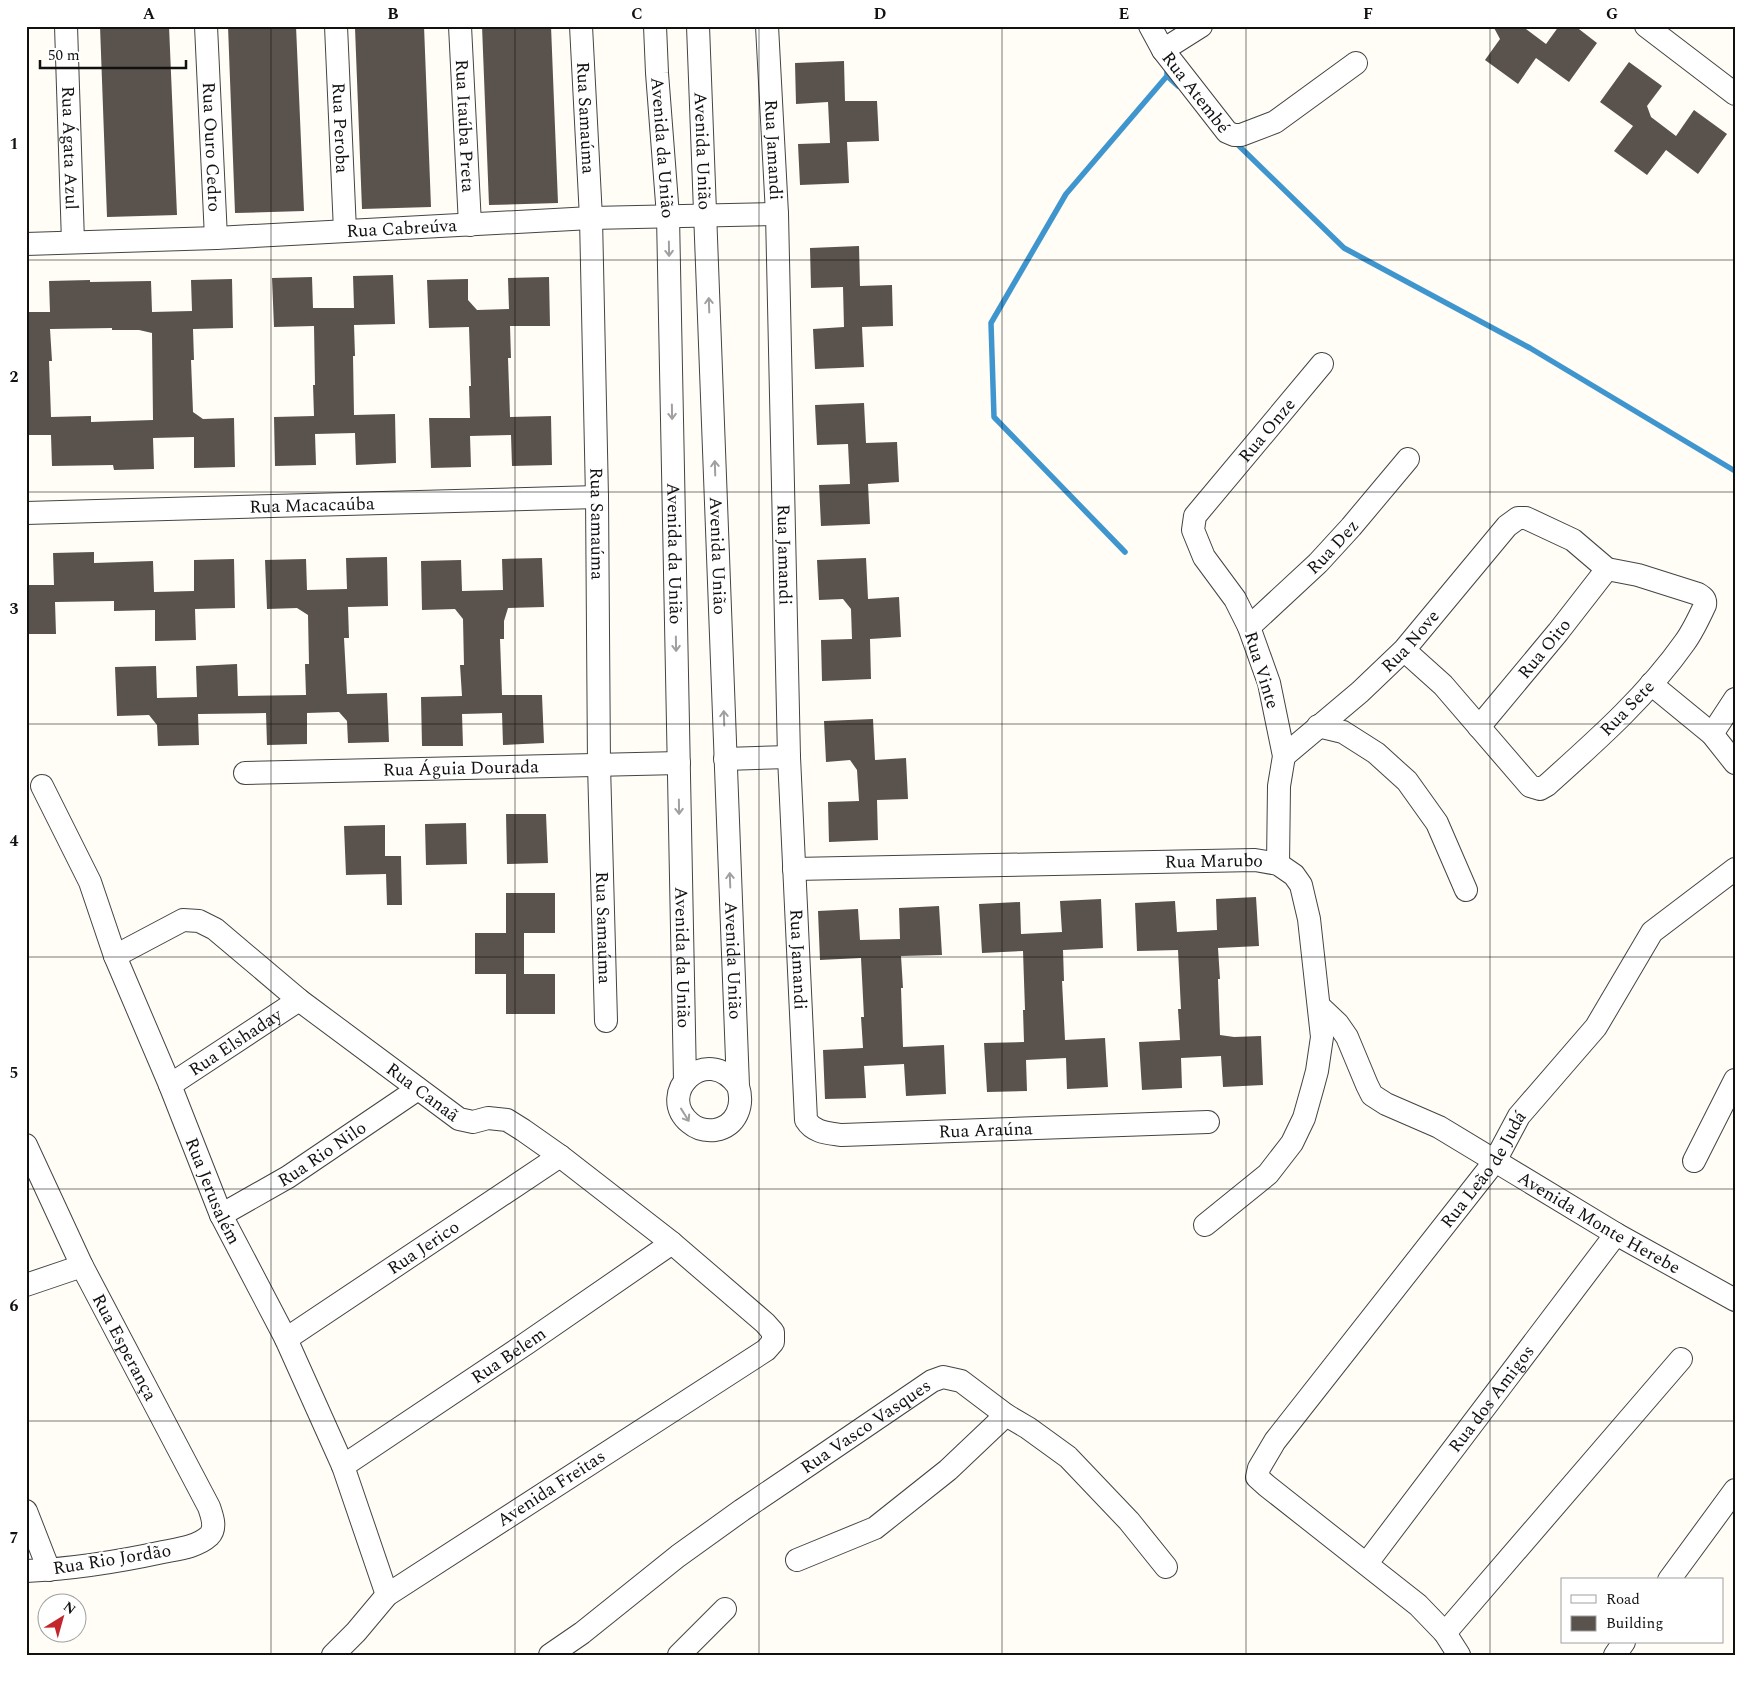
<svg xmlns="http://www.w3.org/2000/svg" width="1761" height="1681" font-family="Spectral,serif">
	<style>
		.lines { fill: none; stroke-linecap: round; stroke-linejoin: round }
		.stream { stroke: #3f96cf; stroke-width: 5.5 }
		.building { fill: #5a524d; fill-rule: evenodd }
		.minor-casing { stroke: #444; stroke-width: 24 }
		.minor { stroke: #fff; stroke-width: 22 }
		.oneway { stroke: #a0a0a0 }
		.grid { fill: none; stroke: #111; stroke-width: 1; stroke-opacity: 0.55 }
		.labels { text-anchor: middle; stroke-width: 5; stroke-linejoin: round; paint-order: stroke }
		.street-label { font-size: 18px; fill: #111; stroke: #fff }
		.neatline { fill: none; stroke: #111; stroke-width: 2 }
		.grid-label { font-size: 16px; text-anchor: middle; font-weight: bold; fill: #111 }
	</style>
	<rect width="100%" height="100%" fill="#fffdf5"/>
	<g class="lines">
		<!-- stream -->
		<path class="stream" d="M1167,76L1178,86
			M1234,141L1344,248L1530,348L1735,471
			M1125,552L994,417L991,323L1066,194L1167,76V72"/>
	</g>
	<!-- building -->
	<path class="building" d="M100,26H169L177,215L107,217Z
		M228,26H296L304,211L235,213Z
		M424,26L431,207L362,209L355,28Z
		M482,26H551L558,203L489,205Z
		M1493,26H1522L1546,44L1559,26H1575L1597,43L1569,82L1536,58L1518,84L1485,60L1500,39Z
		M844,61L845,101H877L879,141L847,142L849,183L800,185L798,144L830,143L828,102L796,104L795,63Z
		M1629,62L1662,86L1647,106L1651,117L1676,136L1694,110L1727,134L1698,174L1666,150L1647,175L1614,151L1633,126L1600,102Z
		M859,246L860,286L892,285L893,326L862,327L864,367L815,369L813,329L844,327L843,287L811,288L810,248Z
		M393,275L395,324L354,325L355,356H353L354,415L395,414L396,463L356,465L355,433L315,434L316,465L275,466L274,417L314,416L313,385H315L314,326L274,327L272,278L312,277L313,308H354L353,276Z
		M549,277L550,326H510L511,358H508L510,417L551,416L552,465L512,466L511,435L470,436L471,467L431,468L429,418H470L469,386H471L469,327L429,328L427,280L468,279V300L477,310L509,309L508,278Z
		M232,279L233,328L193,329L194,360H191L193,412L203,419L234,418L235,467L194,468V437L153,438L154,469L114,470L113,465L52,466L51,435H26V312H50L49,281L90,280V282L151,281L152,312L192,311L191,280ZM112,328V330H139L152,333L153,420L91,422V416L51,417L49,361H52L50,329Z
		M864,403L866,443L897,442L899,482L868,484L870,524L821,526L819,485L850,484L848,444L817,445L815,405Z
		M94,552V563L153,561L154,592L194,591V560L234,559L235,608L195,609L196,640L155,641V610L114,611V601L55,602L56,634H26V585H54L53,553Z
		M387,557L388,606L348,607L349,638H344L347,694L387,693L389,742L348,743L347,721L339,712L307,713V744L267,745L266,713L198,714L199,745L158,746L157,725L149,715L117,716L115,667L156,666L157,698L197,697L196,666L237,664L238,696L306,695L305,664H309L308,615L297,608L267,609L265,560L306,559L307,590L347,589L346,558Z
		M542,558L544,607L508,608L504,621V639H500L502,695H542L544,743L503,745L502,713L462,714L463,746H422L421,697L462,696L460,665H464L463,619L455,609L422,610L421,561L461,560L462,591L503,590L502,559Z
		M866,558L868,599L899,597L901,637L870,639L871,679L822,681L821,640L852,639L851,609L843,599L819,600L817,560Z
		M873,719L875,760L906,758L908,799L877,800L878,840L829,842L828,802L859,801L857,770L850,760L826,762L824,721Z
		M506,814H546L548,863L507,864Z
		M466,823L467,864L426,865L425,824Z
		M385,825V856H401L402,905H387L386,874L346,875L344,826Z
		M506,893H555V933H524V974H555V1014H506V974H475V933H506Z
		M1256,897L1259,946L1218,948L1220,979H1218L1220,1035L1234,1037L1261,1036L1263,1085L1223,1087L1221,1056L1181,1058L1182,1088L1142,1090L1139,1042L1180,1040L1178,1009H1181L1178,950L1137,951L1135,903L1175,901L1177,932L1217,930L1216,899Z
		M1101,899L1103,948L1063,950L1064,981H1062L1065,1040L1105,1038L1108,1087L1067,1089L1066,1058L1026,1060L1027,1091L987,1092L984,1043L1024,1042L1023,1010H1025L1023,951L982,953L979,904L1020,902L1021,934L1062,932L1060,901Z
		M939,906L942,955L901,956L903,988H901L903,1047L944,1045L946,1094L906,1096L904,1064L864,1066L866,1098L825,1099L823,1050L863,1048L861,1017H864L861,958L820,960L818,911L858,909L860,940L900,939L899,908Z"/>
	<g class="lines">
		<defs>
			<g id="minor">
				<path id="s1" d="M66,26L73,242"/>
				<path id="s2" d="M206,26L216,238"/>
				<path id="s3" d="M336,26L345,231"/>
				<path id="s4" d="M460,26L470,225"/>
				<path id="s5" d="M581,26L591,218L597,497L599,765L606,1021"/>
				<path id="s6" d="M655,26L657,73L668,216L685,1081"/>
				<path id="s7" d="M698,26L738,1086C744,1105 737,1126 715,1130C706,1131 697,1129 690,1123C655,1094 706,1042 738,1086"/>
				<path id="s8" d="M767,26L777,214L789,757L806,1120C814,1133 828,1133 842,1135L1208,1122"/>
				<path id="s9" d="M1150,26L1163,50L1227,132L1234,135H1241L1275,122L1356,63"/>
				<path d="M1646,26L1735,94"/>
				<path d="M1163,50L1201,26"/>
				<path id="s10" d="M26,244L216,238L591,218L777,214"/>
				<path id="s11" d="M26,513L597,497"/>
				<path id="s12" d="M1249,627L1318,563L1351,527L1408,459"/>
				<path d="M1651,684L1712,734L1735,763"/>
				<path d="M1318,726L1343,732L1376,753L1407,781L1437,823L1466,890"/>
				<path id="s13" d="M1479,727L1558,632L1607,569"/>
				<path d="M1712,734L1735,699"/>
				<path id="s14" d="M1284,756L1360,692L1404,650L1507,526L1518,518H1526L1573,540L1607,569L1638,575L1698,594C1703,597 1706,599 1705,605C1699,618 1693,631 1685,642C1647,696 1596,741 1547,785L1540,789L1530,786L1443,685L1404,650"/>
				<path d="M725,759L789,757"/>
				<path id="s15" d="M245,773L679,763"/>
				<path id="s16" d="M42,786L90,882L115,956L170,1085L221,1215L286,1339L343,1466L387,1595"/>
				<path id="s17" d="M1278,864L1279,786L1284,756L1269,683L1249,627L1235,599L1204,557L1193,530L1195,516L1322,364"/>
				<path id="s18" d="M794,869L1255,860L1278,864L1294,875L1301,885L1309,919L1322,1037L1317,1071L1313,1086L1304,1118L1292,1143L1268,1174L1205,1225"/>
				<path id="s19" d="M115,956L183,920L199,921L215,929L299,1000L459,1119L473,1122L488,1118L507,1120L523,1130L560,1156L672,1243L765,1323L773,1332V1342L766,1350L387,1595L356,1632L333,1655"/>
				<path id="s20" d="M1319,1006L1338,1024L1347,1037L1367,1085L1372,1095L1386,1104L1439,1127L1616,1234L1735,1300"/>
				<path id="s21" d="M170,1085L299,1000"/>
				<path id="s22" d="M26,1145L82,1266L209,1507C212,1516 217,1528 209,1536C197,1547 178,1549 163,1552C117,1562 72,1569 26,1571"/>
				<path d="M1694,1161L1735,1080"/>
				<path id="s23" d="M221,1215L288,1177L418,1089"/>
				<path d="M26,1285L82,1266"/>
				<path id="s24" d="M286,1339L560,1156"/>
				<path id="s25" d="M343,1466L527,1343L672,1243"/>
				<path d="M26,1511L49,1570"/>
				<path d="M797,1560L875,1528L948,1470L1006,1415"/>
				<path id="s26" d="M1367,1563L1616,1234"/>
				<path d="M1669,1580L1735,1490"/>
				<path d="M1445,1633L1681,1359"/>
				<path id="s27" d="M550,1655L582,1633L678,1556L742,1510L816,1460L932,1381L943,1377L961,1381L1006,1415L1028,1428L1068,1457L1129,1521L1166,1567"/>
				<path d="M679,1655L725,1609"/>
				<path id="s28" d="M1459,1655L1445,1633L1418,1605L1267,1486L1257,1477L1259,1468L1275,1441L1495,1161L1519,1116L1596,1027L1652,932L1735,869"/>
				<path d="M1615,1655L1624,1642"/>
			</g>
		</defs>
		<!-- minor casing -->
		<use href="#minor" class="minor-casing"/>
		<!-- minor -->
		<use href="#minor" class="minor"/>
	</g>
	<!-- one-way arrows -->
	<defs><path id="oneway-shaft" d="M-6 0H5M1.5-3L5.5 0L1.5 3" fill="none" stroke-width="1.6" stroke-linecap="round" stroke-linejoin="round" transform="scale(1.25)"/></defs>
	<g class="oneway">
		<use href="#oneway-shaft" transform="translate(669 249) rotate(89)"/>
		<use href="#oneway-shaft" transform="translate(709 305) rotate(-92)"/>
		<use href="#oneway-shaft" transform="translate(672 412) rotate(89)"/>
		<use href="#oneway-shaft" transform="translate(715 468) rotate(-92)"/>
		<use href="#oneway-shaft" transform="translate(676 644) rotate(89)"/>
		<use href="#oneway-shaft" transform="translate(724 718) rotate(-92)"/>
		<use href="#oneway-shaft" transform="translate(679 807) rotate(89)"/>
		<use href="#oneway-shaft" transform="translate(730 880) rotate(-92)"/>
		<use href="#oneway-shaft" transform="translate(685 1115) rotate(58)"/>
	</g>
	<!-- grid -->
	<path class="grid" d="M271,26V1655M515,26V1655M759,26V1655M1002,26V1655M1246,26V1655M1490,26V1655M26,260H1735M26,492H1735M26,724H1735M26,957H1735M26,1189H1735M26,1421H1735"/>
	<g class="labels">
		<!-- street labels -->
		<g class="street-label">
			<text dy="6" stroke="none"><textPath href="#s9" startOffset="81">Rua Atembé</textPath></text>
			<text dy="6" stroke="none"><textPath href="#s5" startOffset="92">Rua Samaúma</textPath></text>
			<text dy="6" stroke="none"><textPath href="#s4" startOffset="100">Rua Itaúba Preta</textPath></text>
			<text dy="6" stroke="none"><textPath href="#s3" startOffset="102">Rua Peroba</textPath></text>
			<text dy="6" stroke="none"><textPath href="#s2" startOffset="121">Rua Ouro Cedro</textPath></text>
			<text dy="6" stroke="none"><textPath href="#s6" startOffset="122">Avenida da União</textPath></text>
			<text dy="6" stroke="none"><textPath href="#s1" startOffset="122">Rua Ágata Azul</textPath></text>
			<text dy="6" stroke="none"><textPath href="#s8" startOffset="124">Rua Jamandi</textPath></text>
			<text dy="6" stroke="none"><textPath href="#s7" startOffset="125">Avenida União</textPath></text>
			<text dy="6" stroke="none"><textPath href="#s10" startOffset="376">Rua Cabreúva</textPath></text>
			<text dy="6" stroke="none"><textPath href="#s17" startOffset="481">Rua Onze</textPath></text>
			<text dy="6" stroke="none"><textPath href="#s11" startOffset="286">Rua Macacaúba</textPath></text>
			<text dy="6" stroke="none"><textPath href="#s5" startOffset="498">Rua Samaúma</textPath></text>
			<text dy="6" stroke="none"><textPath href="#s12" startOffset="116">Rua Dez</textPath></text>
			<text dy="6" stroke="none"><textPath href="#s6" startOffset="528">Avenida da União</textPath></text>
			<text dy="6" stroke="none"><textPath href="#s8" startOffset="529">Rua Jamandi</textPath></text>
			<text dy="6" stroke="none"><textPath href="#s7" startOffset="530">Avenida União</textPath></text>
			<text dy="6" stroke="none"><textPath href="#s14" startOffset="171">Rua Nove</textPath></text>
			<text dy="6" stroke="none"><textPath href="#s13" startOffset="102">Rua Oito</textPath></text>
			<text transform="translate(1262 670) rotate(73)" y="6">Rua Vinte</text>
			<text transform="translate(1627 708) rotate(-46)" y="6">Rua Sete</text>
			<text dy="6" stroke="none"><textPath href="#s15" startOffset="216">Rua Águia Dourada</textPath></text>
			<text dy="6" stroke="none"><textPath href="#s18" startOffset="420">Rua Marubo</textPath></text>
			<text dy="6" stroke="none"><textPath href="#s5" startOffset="902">Rua Samaúma</textPath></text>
			<text dy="6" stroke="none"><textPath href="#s6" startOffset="932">Avenida da União</textPath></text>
			<text dy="6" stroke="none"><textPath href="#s8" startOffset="934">Rua Jamandi</textPath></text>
			<text dy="6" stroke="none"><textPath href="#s7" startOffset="935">Avenida União</textPath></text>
			<text dy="6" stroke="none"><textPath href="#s21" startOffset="78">Rua Elshaday</textPath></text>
			<text dy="6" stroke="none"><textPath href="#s19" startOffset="375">Rua Canaã</textPath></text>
			<text dy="6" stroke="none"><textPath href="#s8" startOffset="1279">Rua Araúna</textPath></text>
			<text dy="6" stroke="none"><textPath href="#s23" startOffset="118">Rua Rio Nilo</textPath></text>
			<text dy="6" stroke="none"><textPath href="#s28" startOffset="654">Rua Leão de Judá</textPath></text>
			<text dy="6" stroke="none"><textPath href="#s16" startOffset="440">Rua Jerusalém</textPath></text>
			<text dy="6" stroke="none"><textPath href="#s20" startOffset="366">Avenida Monte Herebe</textPath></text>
			<text dy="6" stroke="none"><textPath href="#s24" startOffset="165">Rua Jerico</textPath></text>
			<text dy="6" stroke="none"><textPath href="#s22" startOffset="225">Rua Esperança</textPath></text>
			<text dy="6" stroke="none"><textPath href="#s25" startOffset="199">Rua Belem</textPath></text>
			<text dy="6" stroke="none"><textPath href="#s26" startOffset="206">Rua dos Amigos</textPath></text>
			<text dy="6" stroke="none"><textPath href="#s27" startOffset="390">Rua Vasco Vasques</textPath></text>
			<text transform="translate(551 1488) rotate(-33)" y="6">Avenida Freitas</text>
			<text transform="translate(112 1559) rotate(-9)" y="6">Rua Rio Jordão</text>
		</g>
	</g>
	<!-- border -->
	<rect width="1761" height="1681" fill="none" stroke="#ffffff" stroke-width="55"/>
	<!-- legend -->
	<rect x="1561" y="1578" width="162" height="65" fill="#ffffff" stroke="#a0a0a0"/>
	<rect x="1571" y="1595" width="25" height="8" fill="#ffffff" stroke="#a0a0a0"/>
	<text x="1606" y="1604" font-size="15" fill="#111111">Road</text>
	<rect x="1571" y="1616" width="25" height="15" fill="#5a524d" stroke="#a0a0a0"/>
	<text x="1606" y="1628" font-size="15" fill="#111111">Building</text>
	<!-- north arrow -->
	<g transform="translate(62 1618) rotate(37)"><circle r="24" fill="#ffffff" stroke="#a0a0a0"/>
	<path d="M0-4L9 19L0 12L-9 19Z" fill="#c4262e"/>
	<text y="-8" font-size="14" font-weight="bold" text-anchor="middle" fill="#111111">N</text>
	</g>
	<!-- scale -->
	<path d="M40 60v8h146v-8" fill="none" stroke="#111111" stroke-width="2.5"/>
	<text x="48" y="60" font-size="15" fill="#111111" stroke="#ffffff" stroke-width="4" paint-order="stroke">50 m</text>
	<rect x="28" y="28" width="1706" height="1626" class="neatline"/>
	<g class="grid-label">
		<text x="149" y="19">A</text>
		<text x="393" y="19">B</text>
		<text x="637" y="19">C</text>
		<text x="880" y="19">D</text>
		<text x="1124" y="19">E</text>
		<text x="1368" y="19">F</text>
		<text x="1612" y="19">G</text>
		<text x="14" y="149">1</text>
		<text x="14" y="382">2</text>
		<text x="14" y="614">3</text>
		<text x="14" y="846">4</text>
		<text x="14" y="1078">5</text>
		<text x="14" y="1311">6</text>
		<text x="14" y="1543">7</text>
	</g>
</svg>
